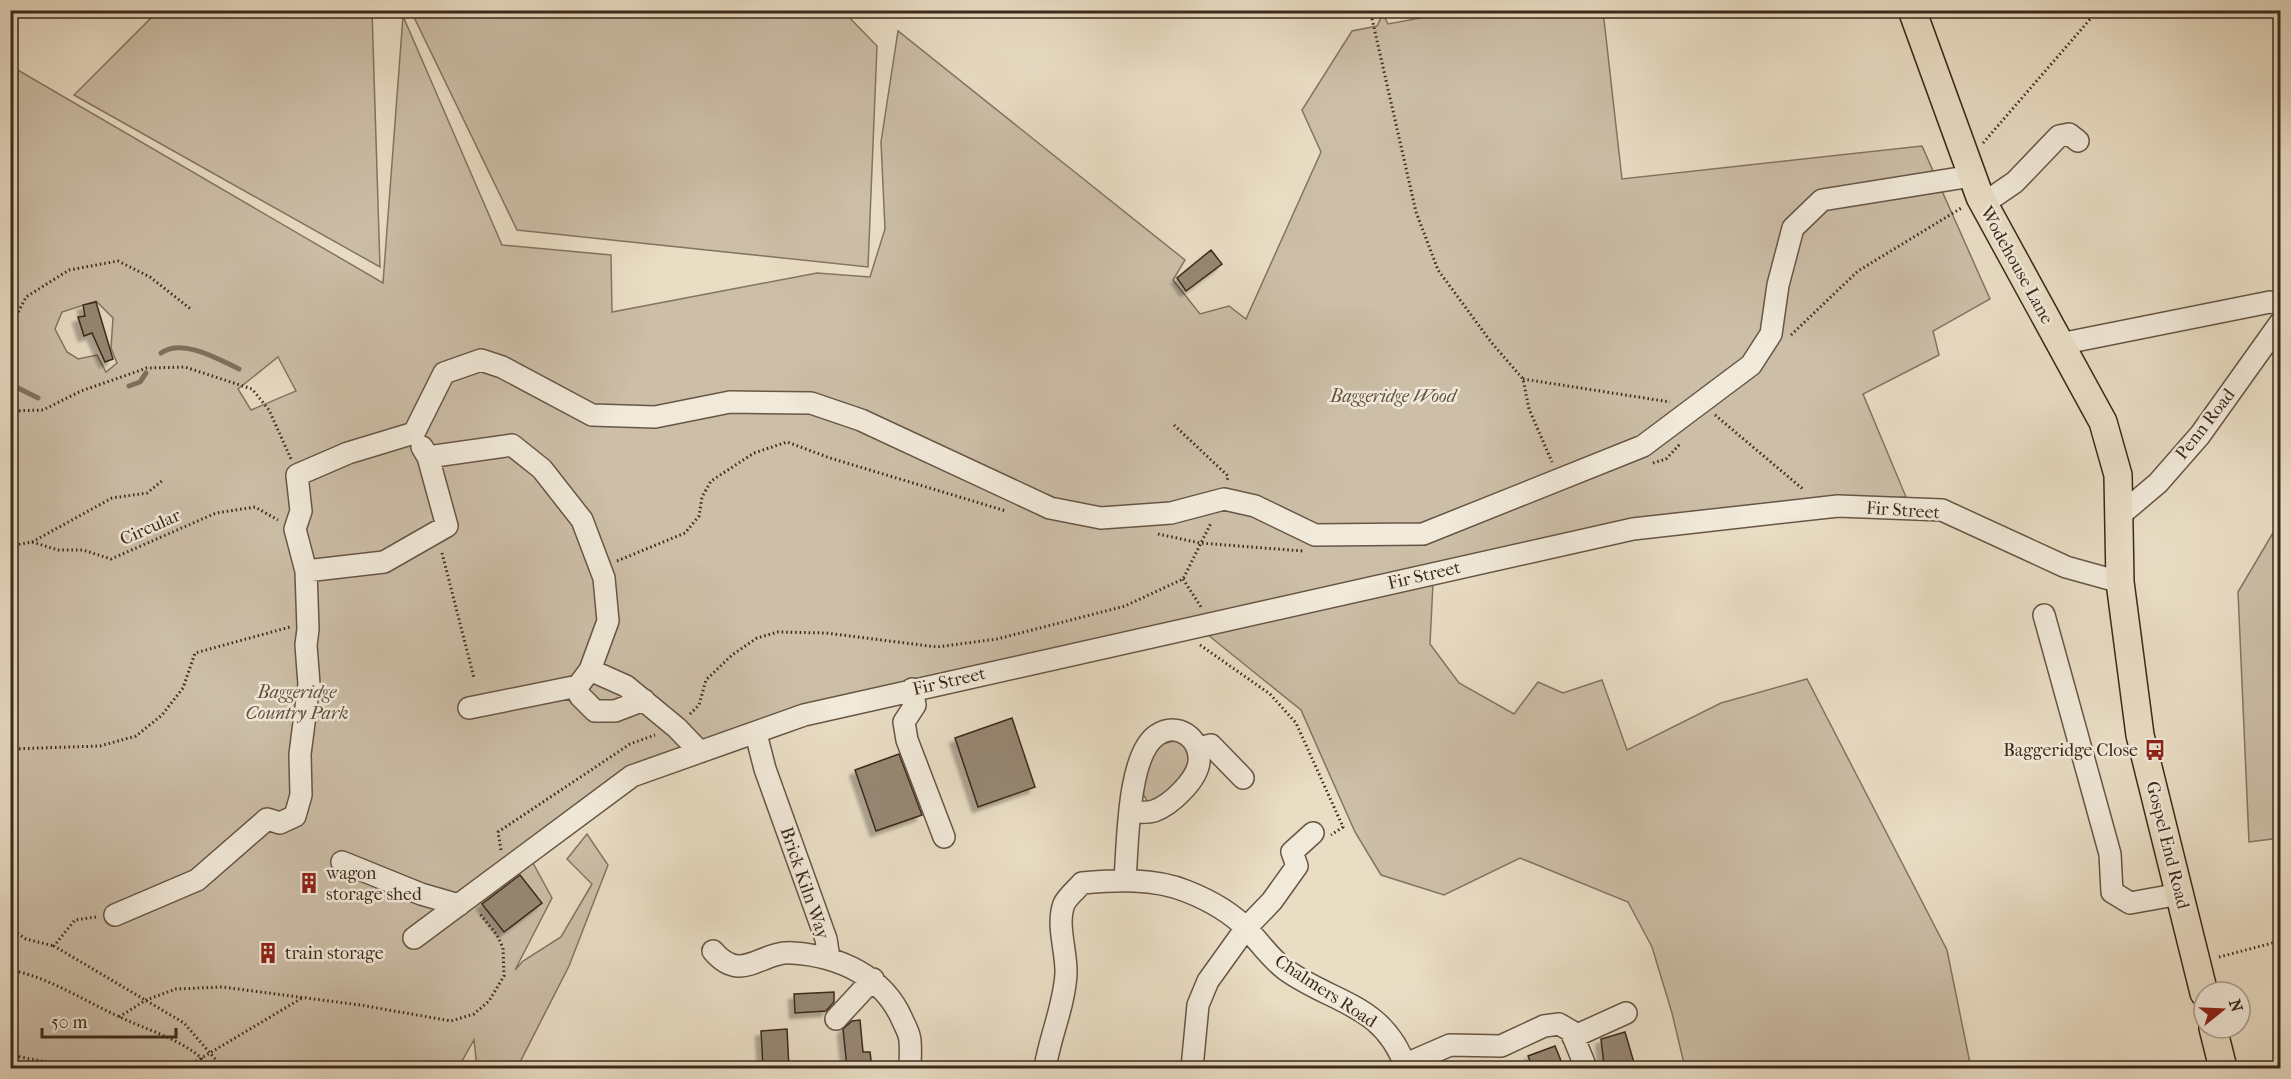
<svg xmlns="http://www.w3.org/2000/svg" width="2291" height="1079" font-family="'IM FELL French Canon',serif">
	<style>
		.green { fill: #ccbea7; stroke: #847461; stroke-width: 1.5; fill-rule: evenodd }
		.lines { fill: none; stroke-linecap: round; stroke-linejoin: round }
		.stream { stroke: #80705e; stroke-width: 5 }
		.building { fill: #968773; stroke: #3c291b; stroke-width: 1.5; filter: url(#shadow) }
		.minor-casing { stroke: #675645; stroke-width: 24 }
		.major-casing { stroke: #3c291b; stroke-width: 30 }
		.path { stroke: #3c291b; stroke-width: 3; stroke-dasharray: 1.5 3; stroke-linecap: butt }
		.minor { stroke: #f1e9d9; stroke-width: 21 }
		.major { stroke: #e9ddc4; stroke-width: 27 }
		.path-bridge { stroke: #3c291b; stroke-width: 3; stroke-dasharray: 1.5 3; stroke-linecap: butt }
		.labels { text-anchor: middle; stroke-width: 5; stroke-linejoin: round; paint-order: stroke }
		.street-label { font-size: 18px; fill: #3c291b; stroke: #f1e9d9 }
		.park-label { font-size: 18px; font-style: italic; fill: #604e3e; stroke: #f1e9d9 }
		.poi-label { font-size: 18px; fill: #3c291b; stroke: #f1e9d9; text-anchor: start }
	</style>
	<defs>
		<filter id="shadow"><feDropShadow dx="-5.5" dy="5.5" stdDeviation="1.5" flood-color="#0004"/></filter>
	</defs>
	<rect width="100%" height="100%" fill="#e9ddc4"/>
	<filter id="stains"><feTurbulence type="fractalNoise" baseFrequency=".00333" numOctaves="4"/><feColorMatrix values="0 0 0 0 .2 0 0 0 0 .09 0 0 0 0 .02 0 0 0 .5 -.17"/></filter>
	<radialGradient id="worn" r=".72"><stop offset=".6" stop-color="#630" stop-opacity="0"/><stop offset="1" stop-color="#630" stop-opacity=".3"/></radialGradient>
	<!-- green -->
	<path class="green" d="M158,11H372L380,267L74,95Z
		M411,11H843L877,46L868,267L517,230Z
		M1458,11H1603L1622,179L1922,146L1990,299L1933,331L1939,355L1863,394L1906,497L1630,520L660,760L533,863L552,898L515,970L523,961L561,937L592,884L567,859L587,834L608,865L569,966L517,1068H477L474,1040L458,1068H11V66L383,283L403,16L502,245L611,255L612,312L817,273L870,277L885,229L881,142L898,31L1185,260L1173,280L1200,314L1229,306L1246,319L1321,152L1302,110L1352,31L1377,26L1383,14L1388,24ZM96,301L113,318L111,348L117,363L106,372L97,355L78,359L67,352L55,329L62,312ZM278,357L296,391L251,410L238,389Z
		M2280,521V838L2249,842L2238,592Z
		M1433,583L1430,644L1459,683L1514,714L1538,682L1563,693L1602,680L1627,750L1721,703L1807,679L1947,950L1971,1068H1685L1672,1013L1652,947L1628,902L1520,858L1444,895L1381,875L1355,832L1301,710L1208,635Z
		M1174,741L1185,745L1190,754C1186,775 1171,800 1149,804L1140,789L1144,767L1159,745Z"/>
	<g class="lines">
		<!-- stream -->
		<path class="stream" d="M161,353C182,338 218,359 239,369
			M10,384L38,398
			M129,386L140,382L146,373
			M10,1004L15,1005"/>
	</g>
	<!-- building -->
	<path class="building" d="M1211,250L1222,264L1186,291L1177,278Z
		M96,302L113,359L105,362L92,333L84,336L78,317L85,316L83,305Z
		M1012,718L1035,787L978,807L955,738Z
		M899,754L922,815L876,831L855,770Z
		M520,875L542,903L504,932L482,904Z
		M834,992V1002L826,1011L795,1013L794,994Z
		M860,1020L863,1052H870L872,1068H847L843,1029L852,1021Z
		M787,1029L789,1068H763L761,1031Z
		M1625,1032L1635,1066L1609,1068L1608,1064L1604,1065L1601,1039Z
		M1555,1046L1564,1068H1533L1528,1056Z"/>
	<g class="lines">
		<defs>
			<path id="minor" d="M1983,204L2015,182L2059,136L2069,134L2078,141
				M2060,344L2270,302L2280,304
				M428,457L512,445L542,469L582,520L604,578L608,621L590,670L578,686L469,708
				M2119,516L2158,483L2200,435L2280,323
				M306,571L384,562L447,526L428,457L422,447
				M2044,615L2110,854L2112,892L2130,903L2180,894
				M590,670L626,686L677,728L700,752
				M912,689L915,705L904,722L907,740L944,837
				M580,696L595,711H615L644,700
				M756,734L765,769L826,939L829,958
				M1197,748L1211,745L1243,778
				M342,862L421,894L459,905
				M1125,879C1128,845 1127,755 1157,735C1177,721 1201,738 1199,762C1197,780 1171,805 1154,811C1148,813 1139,812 1132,812
				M115,915L197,880L267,819L280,823L295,816L301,795L300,754L309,684L306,645L308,629L306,571L295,529L301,511L297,475L348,453L414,433L444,373L481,360L502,367L592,415L655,417L730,402L811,403L861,420L1050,508L1101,518L1171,513L1224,499L1255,506L1315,535L1423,534L1643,446L1751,365L1771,334L1778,285L1793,228L1822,200L1972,176
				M414,938L632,776L804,715L1633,529L1838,506L1942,510L2066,567L2120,582
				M713,951C742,985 761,950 793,953C839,956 883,976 902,1019C905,1026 910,1034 910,1041C911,1050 910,1059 910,1068
				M836,1019L873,979
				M1573,1037L1626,1013
				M1404,1065L1450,1045L1501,1046L1544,1026L1559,1024L1571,1031L1586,1068
				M1045,1068C1050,1036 1064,1007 1066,974C1067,952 1056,925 1064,904C1067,897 1077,889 1082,883C1116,880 1154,878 1186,891C1209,900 1231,912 1248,930C1260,943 1271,959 1286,970C1334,1004 1384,1004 1406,1068
				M1192,1068L1198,1005L1208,981L1246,928L1272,901L1297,866L1292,852L1313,833"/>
			<path id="major" d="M1912,10L1980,197L2103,422L2118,475L2120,582L2140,735L2204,993
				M2213,1028L2223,1068"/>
		</defs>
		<!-- minor casing -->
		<use href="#minor" class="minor-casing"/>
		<!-- major casing -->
		<use href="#major" class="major-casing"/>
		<!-- path -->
		<path class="path" d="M1370,10L1416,212L1438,270L1491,342L1523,379L1529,409L1552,462
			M1983,143L2098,10
			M10,328L26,297L69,270L118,261L150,277L192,310
			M1791,335L1858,271L1963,207
			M1523,379L1670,402
			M10,411L43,410L81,391L147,368L185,367L252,389L269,410L291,459
			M1715,415L1804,490
			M1174,425L1228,476L1227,481
			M1653,463L1666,459L1681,443
			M1158,534L1200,543L1303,551
			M32,542L112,498L147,493L162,481
			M10,546L32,542L58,550H83L111,559L216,513L255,507L278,520
			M442,553L474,678
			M617,561L685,533L699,516L702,497L711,481L754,453L787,442L830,458L1006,511
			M1183,579L1201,607
			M1200,645L1270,694L1296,723L1343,827L1331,835
			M690,714L699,705L706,680L732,655L757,638L778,632L826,633L937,647L997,639L1125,606L1183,579L1211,523
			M10,749L100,746L136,736L162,715L183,688L195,653L290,627
			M501,850L498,832L630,744L655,735
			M96,917L75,920L54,946L184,1023L223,1068
			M10,928L26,939L54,946
			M2219,957L2280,941
			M10,970C49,977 84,1001 120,1017C151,1032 189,1041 211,1068
			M119,1017L146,1000L176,989L222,987L360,1005L451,1021L474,1014L489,1001L504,976L503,948L497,935L480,914
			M10,1055L78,1068
			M182,1068L188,1066"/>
		<!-- minor -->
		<use href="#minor" class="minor"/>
		<!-- major -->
		<use href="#major" class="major"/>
		<!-- path-bridge -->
		<path class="path-bridge" d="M188,1066L302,998"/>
	</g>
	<!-- icons -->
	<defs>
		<symbol id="bus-bare" viewBox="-9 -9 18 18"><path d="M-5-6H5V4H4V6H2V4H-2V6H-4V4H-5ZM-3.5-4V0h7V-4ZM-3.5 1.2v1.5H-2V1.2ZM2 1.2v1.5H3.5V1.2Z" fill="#8f2418" stroke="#f1e9d9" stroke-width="2.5" paint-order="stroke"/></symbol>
		<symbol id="building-bare" viewBox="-9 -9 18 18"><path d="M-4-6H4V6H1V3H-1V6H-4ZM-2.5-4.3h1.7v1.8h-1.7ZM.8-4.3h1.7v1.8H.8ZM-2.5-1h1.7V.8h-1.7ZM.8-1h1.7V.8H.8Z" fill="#8f2418" stroke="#f1e9d9" stroke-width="2.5" paint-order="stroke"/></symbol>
	</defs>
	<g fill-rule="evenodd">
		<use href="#bus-bare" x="2140" y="735" width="30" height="30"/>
		<use href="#building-bare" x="294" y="868" width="30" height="30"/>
		<use href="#building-bare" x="253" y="938" width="30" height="30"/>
	</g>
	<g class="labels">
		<!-- street labels -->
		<g class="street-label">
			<text transform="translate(2017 265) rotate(61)" y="6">Wodehouse Lane</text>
			<text transform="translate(2205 424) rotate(-52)" y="6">Penn Road</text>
			<text transform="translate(1903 510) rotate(4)" y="6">Fir Street</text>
			<text transform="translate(150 527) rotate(-24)" y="6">Circular</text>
			<text transform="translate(1424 575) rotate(-13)" y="6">Fir Street</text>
			<text transform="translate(949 681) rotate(-13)" y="6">Fir Street</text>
			<text transform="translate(2168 845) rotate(76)" y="6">Gospel End Road</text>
			<text transform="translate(805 883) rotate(71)" y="6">Brick Kiln Way</text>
			<text transform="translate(1326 991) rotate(33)" y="6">Chalmers Road</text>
		</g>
		<!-- park labels -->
		<g class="park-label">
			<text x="1393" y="402">Baggeridge Wood</text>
			<text x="297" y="698">Baggeridge<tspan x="297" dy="21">Country Park</tspan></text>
		</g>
		<!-- poi labels -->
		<g class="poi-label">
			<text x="2138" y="756" text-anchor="end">Baggeridge Close</text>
			<text x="326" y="879">wagon<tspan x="326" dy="21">storage shed</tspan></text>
			<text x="285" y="959">train storage</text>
		</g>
	</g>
	<!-- margin -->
	<rect width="2291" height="1079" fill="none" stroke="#e9ddc4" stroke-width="36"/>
	<rect x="12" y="12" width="2267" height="1055" fill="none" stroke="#3c291b" stroke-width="3"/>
	<rect x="18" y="18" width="2255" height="1043" fill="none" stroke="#3c291b" stroke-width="1.5"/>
	<!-- north arrow -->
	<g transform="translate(2222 1010) rotate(72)"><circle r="28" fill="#f1e9d9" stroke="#a99c8d" stroke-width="1.5"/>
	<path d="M0-4.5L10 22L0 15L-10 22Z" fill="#8f2418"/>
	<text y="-9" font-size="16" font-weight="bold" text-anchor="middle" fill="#3c291b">N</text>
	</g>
	<!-- scale -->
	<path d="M42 1028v9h134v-9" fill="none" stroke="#3c291b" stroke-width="3"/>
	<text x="51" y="1028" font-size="18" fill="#3c291b" stroke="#f1e9d9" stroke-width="4.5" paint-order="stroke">50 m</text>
	<rect width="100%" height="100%" filter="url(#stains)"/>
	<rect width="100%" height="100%" fill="url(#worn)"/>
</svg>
